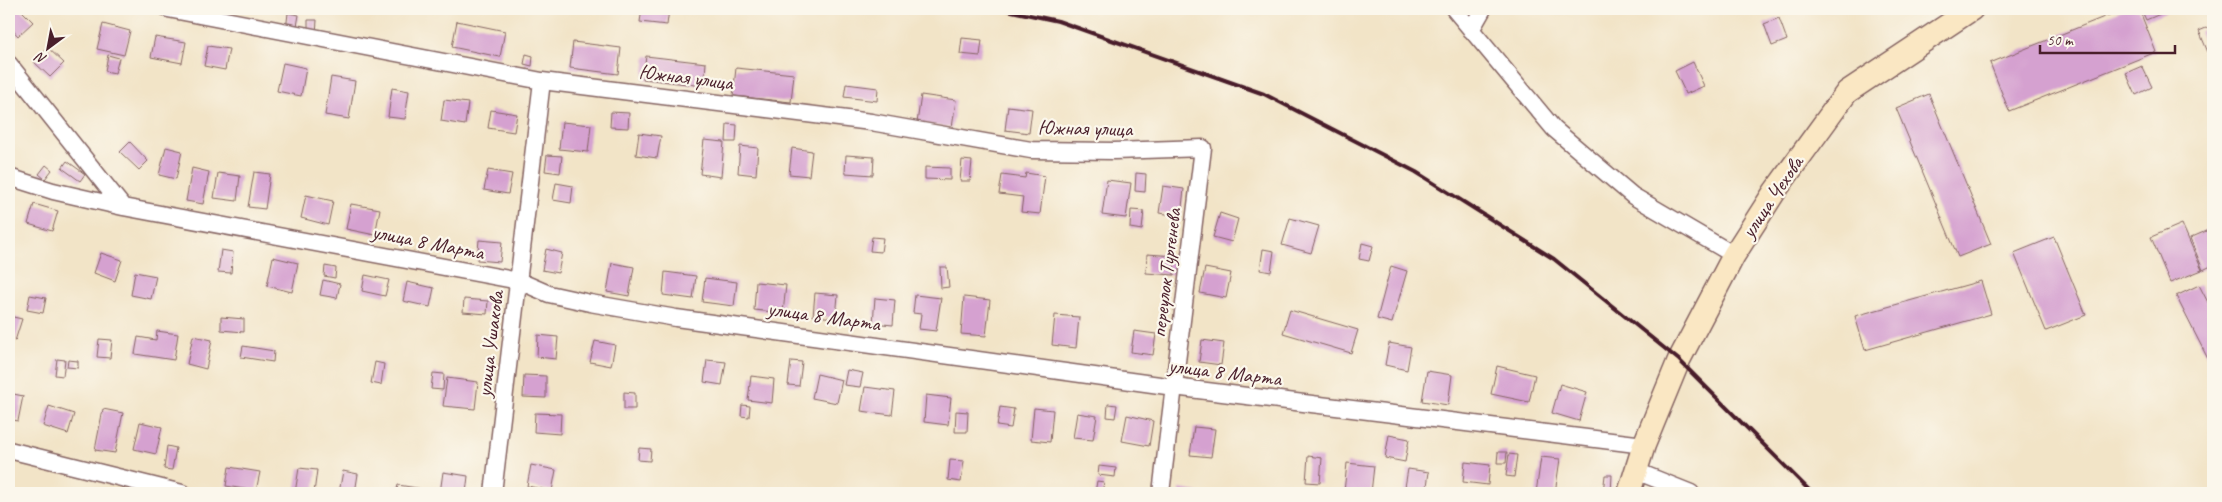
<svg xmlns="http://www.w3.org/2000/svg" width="2222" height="502" font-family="Caveat,sans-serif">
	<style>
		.building { fill: #d5a1d0 }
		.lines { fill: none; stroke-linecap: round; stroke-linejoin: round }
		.street-casing { stroke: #856462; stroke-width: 19 }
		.secondary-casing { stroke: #856462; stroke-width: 25 }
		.street { stroke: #fff; stroke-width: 16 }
		.secondary { stroke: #fae7c3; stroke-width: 22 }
		.rail { stroke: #4a1f2b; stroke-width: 4 }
		.labels { text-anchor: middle; stroke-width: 4.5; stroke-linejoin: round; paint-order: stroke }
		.street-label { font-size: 21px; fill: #4a1f2b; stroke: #fbf7ec }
	</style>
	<rect width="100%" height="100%" fill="#fbf7ec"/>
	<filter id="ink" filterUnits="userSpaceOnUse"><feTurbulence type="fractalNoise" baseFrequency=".02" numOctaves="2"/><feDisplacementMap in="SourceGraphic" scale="10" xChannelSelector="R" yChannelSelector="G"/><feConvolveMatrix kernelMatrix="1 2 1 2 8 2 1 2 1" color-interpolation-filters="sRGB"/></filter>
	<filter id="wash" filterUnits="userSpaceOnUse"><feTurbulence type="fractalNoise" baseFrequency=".0096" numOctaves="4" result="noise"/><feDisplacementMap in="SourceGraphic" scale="20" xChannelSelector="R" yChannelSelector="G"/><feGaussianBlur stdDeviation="1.12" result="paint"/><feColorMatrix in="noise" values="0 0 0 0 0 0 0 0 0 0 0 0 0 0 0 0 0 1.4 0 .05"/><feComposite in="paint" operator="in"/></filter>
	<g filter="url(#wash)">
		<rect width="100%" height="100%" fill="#f2e4c7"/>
		<g id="blocks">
			<!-- building -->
			<path class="building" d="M12,9H20L33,22L18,36L9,26V12Z
				M642,9H669L667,25L640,22Z
				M2124,9H2139L2156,52L2009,111L1990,63Z
				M2141,9H2172L2146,20Z
				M288,13L299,15L296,32L286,30Z
				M1779,18L1787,40L1772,46L1764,24Z
				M308,20H317L316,34L308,33Z
				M457,21L505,31L500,57L452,47Z
				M103,24L130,31L124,55L97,49Z
				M2213,25V64L2199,31Z
				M155,37L186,42L182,63L151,57Z
				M962,38L982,40L980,56L960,54Z
				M573,42L621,48L618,74L570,68Z
				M208,46L229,49L225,70L204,66Z
				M48,48L64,63L50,77L34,62Z
				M526,54L533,56L532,66L524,64Z
				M108,55L119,58L115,73L105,71Z
				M646,56L706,63L704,86L643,79Z
				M1693,62L1704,86L1686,94L1675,71Z
				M283,63L306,68L301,96L277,91Z
				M2142,66L2152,87L2136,95L2126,73Z
				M736,68L794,74L791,102L733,96Z
				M331,77L355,81L349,119L325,115Z
				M846,84L878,88L877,101L844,97Z
				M392,88L409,91L405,119L388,117Z
				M1929,94L1991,244L1958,257L1896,108Z
				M921,95L956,100L952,128L917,123Z
				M444,100L468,103L465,125L441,121Z
				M1008,106L1032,109L1029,133L1005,130Z
				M491,110L517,114L514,132L488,128Z
				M611,112L629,113L628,128L610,127Z
				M562,122L591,125L588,152L559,149Z
				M727,124L737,125L736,142H726Z
				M639,133L661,136L657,158L636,155Z
				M704,140L724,142L721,177L700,174Z
				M130,142L148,161L139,170L120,152Z
				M740,146L758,148L756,175L738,173Z
				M166,147L182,151L176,179L159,175Z
				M792,148L812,151L809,176L789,174Z
				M547,155L562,156L560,173L545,171Z
				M846,155L874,157L873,175L845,173Z
				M962,160L972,161L970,181H960Z
				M67,161L85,174L80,181L62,168Z
				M46,165L52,170L45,179L39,174Z
				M925,167L950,168V180L925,179Z
				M192,168L209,172L203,204L186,201Z
				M488,170L512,174L508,194L484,190Z
				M254,172L270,174L265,209L248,207Z
				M218,173L240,176L237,201L214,198Z
				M1026,173L1045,176L1040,214L1021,212L1023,197L999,194L1002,175L1025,178Z
				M1136,173L1146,174L1145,192L1135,191Z
				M1107,180L1131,183L1126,218L1102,215Z
				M556,183L573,186L571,203L553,200Z
				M1163,186L1184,189L1181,216L1159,213Z
				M306,195L333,201L328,225L301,218Z
				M34,204L58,211L52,231L28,224Z
				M351,204L380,209L375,235L346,229Z
				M1131,210L1144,211L1142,230L1130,228Z
				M1220,213L1238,219L1232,242L1213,237Z
				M1290,218L1319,226L1311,253L1282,245Z
				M2182,224L2202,270L2170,283L2151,237Z
				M2213,228V265L2203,270L2190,238Z
				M872,237L883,238L881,252L870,251Z
				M2054,237L2086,315L2046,331L2014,253Z
				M479,240L502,242L500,262L477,260Z
				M1362,243L1373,246L1369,261L1359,259Z
				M546,249L562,253L558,273L542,270Z
				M1263,249L1274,251L1271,272L1260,270Z
				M221,250L233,252L231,273L218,272Z
				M101,253L122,260L115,281L94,273Z
				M1147,254L1175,256L1174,275L1146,273Z
				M273,257L298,263L292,292L267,286Z
				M612,263L634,267L629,296L607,292Z
				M325,266L336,268L335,278L324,276Z
				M1391,266L1407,271L1392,323L1377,319Z
				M940,267H947L949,287L941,288Z
				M1205,268L1231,273L1226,298L1200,293Z
				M135,272L156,276L151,299L131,295Z
				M665,272L696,276L693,299L663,295Z
				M365,275L389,280L385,296L362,291Z
				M705,278L737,282L734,306L702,302Z
				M323,280L340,284L337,298L320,295Z
				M1981,281L1991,314L1865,350L1855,316Z
				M407,282L434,288L430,307L403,301Z
				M756,282L786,285L783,313L754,310Z
				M2199,285L2213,312V356L2208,359L2176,296Z
				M815,293L838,295L836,318L813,316Z
				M30,295L46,298L43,313L27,310Z
				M915,295L941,298L936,331L919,329L921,314L913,313Z
				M964,297L990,300L986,336L961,334Z
				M875,298L895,300L893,325L873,323Z
				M464,299L488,301L487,314L463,312Z
				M1290,310L1358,330L1351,353L1283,333Z
				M1055,315L1079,317L1076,348L1052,345Z
				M9,316L22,319L15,341L9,339Z
				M221,317L244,319V332L221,330Z
				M157,331L178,334L174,360L135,354L138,337L156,340Z
				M1134,331L1156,334L1153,355L1131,352Z
				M538,335L558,337L556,359L537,357Z
				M193,336L212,340L206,369L187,364Z
				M99,339L112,340L110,358L97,357Z
				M1202,340L1224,343L1221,365L1199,362Z
				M595,341L615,345L611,366L590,362Z
				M1389,343L1411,347L1407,370L1385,365Z
				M243,346L274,351L273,362L241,357Z
				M57,359L65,360L63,376L55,375Z
				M68,360L78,361V368L67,367Z
				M707,360L726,362L722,385L704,382Z
				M791,361L802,362L799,386L788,385Z
				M375,362L384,364L381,385L371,383Z
				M1497,366L1535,375L1529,402L1491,394Z
				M847,370L863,373L860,387L844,385Z
				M1427,371L1452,375L1448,405L1422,401Z
				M433,373L444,374L443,390L431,389Z
				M817,374L842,380L837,403L812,398Z
				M524,375L546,376V398L523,397Z
				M751,376L774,379L772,403L748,400Z
				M447,378L478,382L475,409L443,406Z
				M1560,384L1587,392L1579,421L1552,413Z
				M865,387L895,391L892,415L861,411Z
				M624,392L635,393V409H624Z
				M9,393L23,396L18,421L9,419Z
				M926,395L951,398L948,425L924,422Z
				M1108,404L1117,405L1115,418L1107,417Z
				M742,405L750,406L749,417L741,416Z
				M49,406L74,414L68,434L43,426Z
				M1000,407L1014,409L1011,428L997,426Z
				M1034,408L1053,410L1050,442L1031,440Z
				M103,409L123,413L115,453L95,450Z
				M956,411L968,412L967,432H955Z
				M535,413L561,414L560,434L534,432Z
				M1077,413L1097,416L1093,440L1073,438Z
				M1127,415L1153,421L1149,446L1122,441Z
				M140,422L162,427L156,454L134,449Z
				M1194,427L1215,429L1211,457L1190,455Z
				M1389,435L1409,439L1405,462L1385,458Z
				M167,446L176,448L172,470L164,469Z
				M639,448L651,449L650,461L638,460Z
				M1498,452H1507L1506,463H1497Z
				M1509,454L1517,455L1514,477L1506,476Z
				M1308,456L1322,458L1320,483L1306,482Z
				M1541,457L1560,459L1555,493H1536Z
				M950,460L964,461L961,482L948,480Z
				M1465,462L1490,465L1488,485L1463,482Z
				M1347,463L1374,466L1371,493L1344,492Z
				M531,465L556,470L552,491L527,486Z
				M1099,466L1116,468L1115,477L1098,475Z
				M229,467L260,472L256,491L226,486Z
				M299,468L317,470L314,493H295Z
				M1408,469L1429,472L1426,493H1404Z
				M343,471L358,474L355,493H339Z
				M443,472L468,476L466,493H440Z
				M1605,475H1612L1611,493H1603Z
				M1097,481L1104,482L1102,493H1095Z
				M398,485L423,489L422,493H396Z
				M1180,489L1198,492V493H1180Z"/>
		</g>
	</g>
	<g filter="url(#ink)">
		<use href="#blocks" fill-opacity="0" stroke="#856462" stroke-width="1"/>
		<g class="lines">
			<defs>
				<path id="street" d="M168,9L542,81L871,122L1031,150L1114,151L1203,148L1161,493
					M1454,9L1554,129L1633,196L1734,255
					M1471,30L1483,9
					M9,64L123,207
					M9,177L53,191L123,207L519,281L549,294L590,303L676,318L1174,387L1644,445
					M9,450L182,493
					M1636,471L1691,493
					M493,493L542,81"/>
				<path id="secondary" d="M1629,493L1644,445L1679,360L1734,255L1775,191L1847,92L1972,9"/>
			</defs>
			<!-- street casing -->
			<use href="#street" class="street-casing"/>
			<!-- secondary casing -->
			<use href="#secondary" class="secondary-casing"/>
			<!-- street -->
			<use href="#street" class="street"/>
			<!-- secondary -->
			<use href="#secondary" class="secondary"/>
			<!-- rail -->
			<path class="rail" d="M1002,9L1058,21L1264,94L1416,172L1554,259L1679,360L1812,493"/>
		</g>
	</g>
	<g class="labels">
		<!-- street labels -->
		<g class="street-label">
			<text transform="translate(686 77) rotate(7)" y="7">Южная улица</text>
			<text transform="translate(1085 128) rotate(1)" y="7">Южная улица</text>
			<text transform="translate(1772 197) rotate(-56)" y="7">улица Чехова</text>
			<text transform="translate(428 242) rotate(11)" y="7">улица 8 Марта</text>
			<text transform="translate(1166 273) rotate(-83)" y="7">переулок Тургенева</text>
			<text transform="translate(824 316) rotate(8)" y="7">улица 8 Марта</text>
			<text transform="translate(490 344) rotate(-83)" y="7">улица Ушакова</text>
			<text transform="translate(1225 372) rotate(7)" y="7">улица 8 Марта</text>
		</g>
	</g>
	<!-- margin -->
	<rect width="2222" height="502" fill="none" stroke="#fbf7ec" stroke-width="30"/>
	<!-- north arrow -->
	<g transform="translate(48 48) rotate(212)" stroke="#fbf7ec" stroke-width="4" paint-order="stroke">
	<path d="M0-4L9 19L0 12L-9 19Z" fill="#4a1f2b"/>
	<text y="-8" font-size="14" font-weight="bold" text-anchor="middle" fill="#4a1f2b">N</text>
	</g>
	<!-- scale -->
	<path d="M2040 45v8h135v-8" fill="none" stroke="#4a1f2b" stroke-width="2.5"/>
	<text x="2047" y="45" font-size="15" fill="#4a1f2b" stroke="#fbf7ec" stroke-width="4" paint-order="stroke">50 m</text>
</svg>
